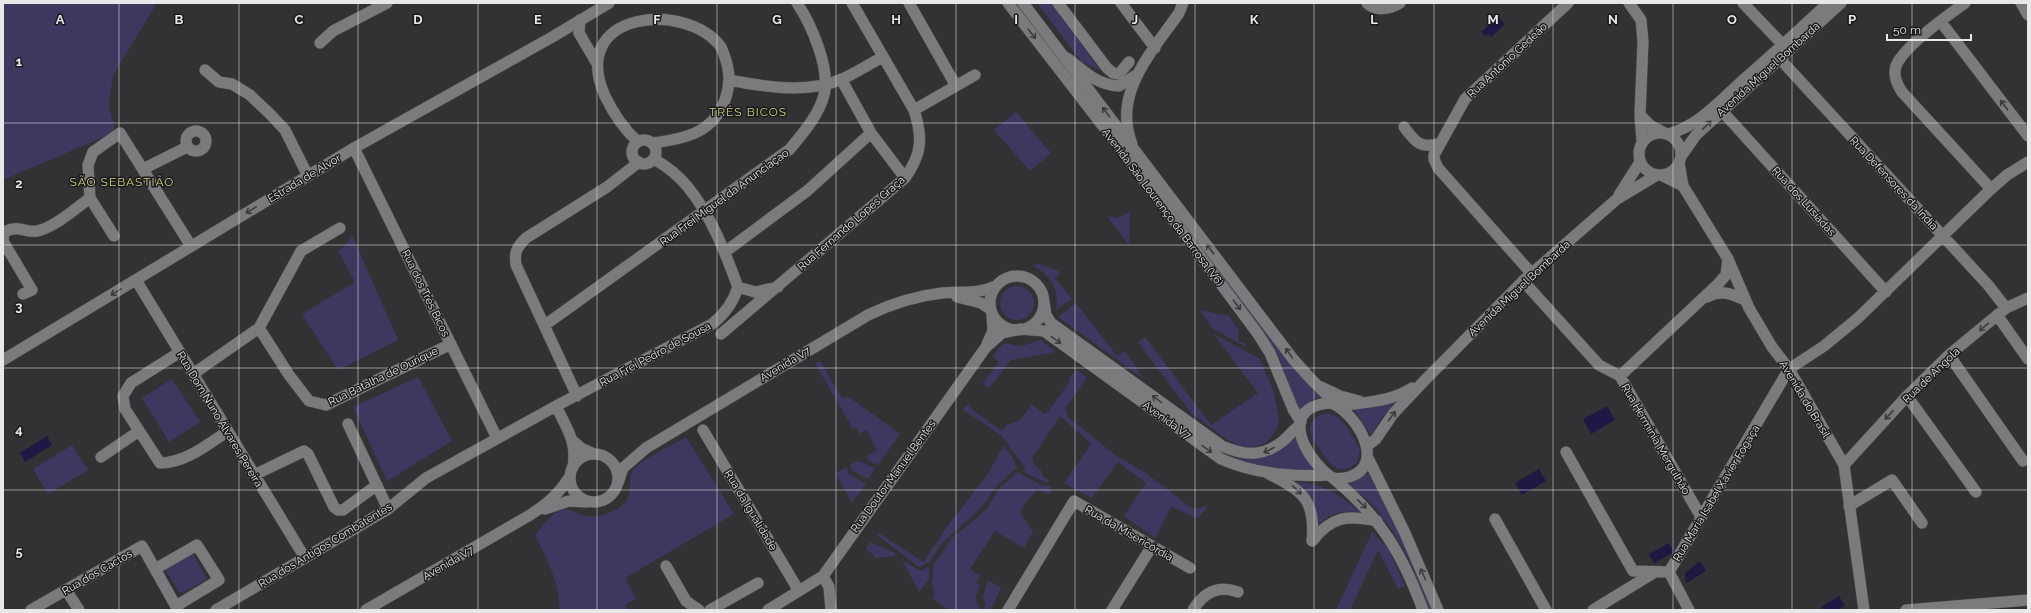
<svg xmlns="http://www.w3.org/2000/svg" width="2031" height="613" font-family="Raleway,sans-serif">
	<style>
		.green { fill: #3d3860 }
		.water { fill: #201744 }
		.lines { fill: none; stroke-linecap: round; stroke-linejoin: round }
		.minor-casing { stroke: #4f4f51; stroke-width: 12 }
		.tertiary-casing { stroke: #4f4f51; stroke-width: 12 }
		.secondary-casing { stroke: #4f4f51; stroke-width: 12 }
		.minor { stroke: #7b7b7e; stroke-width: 11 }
		.tertiary { stroke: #7b7b7e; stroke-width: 11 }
		.secondary { stroke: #7b7b7e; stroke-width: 11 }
		.oneway { stroke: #3c3b3e }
		.grid { fill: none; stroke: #e8e7e9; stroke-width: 1; stroke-opacity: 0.55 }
		.labels { text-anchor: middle; stroke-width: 3; stroke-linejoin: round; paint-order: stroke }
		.street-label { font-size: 11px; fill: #e8e7e9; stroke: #1a191b }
		.neighbourhood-label { font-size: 12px; letter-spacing: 1px; fill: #d0cf81; stroke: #1a191b }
		.grid-label { font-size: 13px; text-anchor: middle; font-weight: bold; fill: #e8e7e9; stroke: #1a191b; stroke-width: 3; stroke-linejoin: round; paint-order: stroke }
	</style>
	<rect width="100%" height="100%" fill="#323134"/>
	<!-- green -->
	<path class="green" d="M3,3H157L113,75L109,105L115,132L3,180Z
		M1013,3H1018L1265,331L1320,397L1313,399L1300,411L1280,360L1263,331Z
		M1037,3H1051L1101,71L1081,61Z
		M1016,112L1051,153L1030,171L994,130Z
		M1130,212L1129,245L1107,216L1116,218Z
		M352,235L398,340L338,370L302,314L355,282L338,251L346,245Z
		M1039,264L1061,272L1055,278L1072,299L1056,310C1059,287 1051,276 1032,265Z
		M1000 303a17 17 0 1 1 34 0a17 17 0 1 1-34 0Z
		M1076,303L1117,356L1125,351L1144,379L1058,317Z
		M1200,310L1229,316L1239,331L1238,337L1239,342L1245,343L1246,347L1212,328Z
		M1214,334L1260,359L1273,390L1279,417L1278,426L1273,435L1265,443L1254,447L1241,446L1229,441L1191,413L1138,342L1145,337L1211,425L1258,393Z
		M1041,340L1055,352L1011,360L989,388L982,384L999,362L993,357C1006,333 1008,349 1025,345C1031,344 1035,341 1041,340Z
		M820,361L842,398L849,397L900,434L878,465L869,461L867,456L877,451L867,430L860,434L856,428L853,429L815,363Z
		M1076,369L1087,377L1065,409L1068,417L1118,457L1147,474L1193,509L1208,506L1198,518L1171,507L1155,538L1124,516L1146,483L1118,462L1092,498L1064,483L1091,444L1060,416L1032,458L1034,465L1041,470L1043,477L1049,480L1047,483L1024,472L1025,468L1002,436L965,411L963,408L968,404L970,408L1002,431L1007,424C1020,424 1025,414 1032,404L1044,414L1047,413L1070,381L1069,379Z
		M418,377L452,441L387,481L353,407Z
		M172,379L200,422L169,442L142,398Z
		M1401,400L1383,417L1371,435L1353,408Z
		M1324,413C1344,414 1350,433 1360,449L1357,463C1337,478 1329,463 1319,448C1315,442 1309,436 1310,428C1311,420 1317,416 1324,413Z
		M1294,435L1300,448L1314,470C1285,473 1251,465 1225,453C1261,465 1265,455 1294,435Z
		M686,437L734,514L625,578L636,599L625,605L628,610H560C558,579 548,562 535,535C542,527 551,513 562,510C570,508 578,514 585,516C596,518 608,514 617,509C639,495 624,480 634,469C642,459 673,445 686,437Z
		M72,445L88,470L48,494L33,469Z
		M1003,446L1011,455L1017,467L996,487L981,508L940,545L931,561L920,567L916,565L877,535L879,533L923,562L949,524L988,474Z
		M858,461L875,468L869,479L852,471L850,465Z
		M847,467L848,473L866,484L852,503L835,473Z
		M1018,472L1043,486H1050L1052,493L1046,494L1038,489L1029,498L1020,512L1033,532L1024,548L995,531L970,569L981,576L976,582L981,586C974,594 975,602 981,610H949L932,598L935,595L932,584L934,564L952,538L986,510L1000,487Z
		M1369,473L1407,549L1432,610H1429C1413,564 1390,513 1349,485Z
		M1295,482C1321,483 1341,494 1359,512C1345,510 1328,513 1319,525C1317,505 1310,494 1295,482Z
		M1372,532L1388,548L1405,586L1398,589L1378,550L1350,610H1336Z
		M870,542L895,553V556L873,558L874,555L866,550Z
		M192,553L207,579L180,594L165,569Z
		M902,560L921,571L929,566V580L919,592Z
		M988,580L1001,588L991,610H986L984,606L986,604L982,597L984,595Z"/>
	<!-- water -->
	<path class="water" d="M1498,17L1505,24L1491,37L1488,34L1485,36L1481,32Z
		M1607,406L1615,420L1591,434L1583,419Z
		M47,436L52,445L25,462L20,453Z
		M1539,469L1546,481L1522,495L1515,483Z
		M1669,543L1674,552L1654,563L1649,554Z
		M1700,561L1706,571L1686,583L1685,573Z
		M1839,596L1845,606L1837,610H1823L1821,607Z"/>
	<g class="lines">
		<defs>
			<path id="minor" d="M909,3L956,86
				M1058,3L1107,68L1113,73L1119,74L1129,62
				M1121,3L1155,48
				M1367,3C1376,12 1390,9 1400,3
				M1629,3L1641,20L1643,41L1640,115L1642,141
				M1743,3L1783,45L1780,59L1988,285L2006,308
				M1965,3C1948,15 1903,47 1896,66C1893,76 1897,84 1902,92L1991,189
				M2021,3L2028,15
				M580,20L579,33L596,62
				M1941,22L2028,136
				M320,43L333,31L387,3
				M1067,58C1084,71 1097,85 1119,86L1136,75
				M205,70L219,82L232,84L250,95L271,115L285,130L308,176
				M841,79L871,133L905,178
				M729,80C765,87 808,94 842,79C856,73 869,64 883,57
				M914,110L975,75
				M1722,111L1886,292
				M1640,115L1651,126L1663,132
				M1404,127C1416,143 1420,148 1439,144
				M186 141a10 10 0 1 1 20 0a10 10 0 1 1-20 0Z
				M632 152a12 12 0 1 1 24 0a12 12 0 1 1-24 0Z
				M638,142C624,129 613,113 605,96C567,11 686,0 721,47C729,65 732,81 725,100C713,133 685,139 652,143
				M1132,144C1112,94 1151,53 1179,13L1183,3
				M354,148L497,438
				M654,159C666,166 678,175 687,186C711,215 725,252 738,287
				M1679,163L1683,186
				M143,169L187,147
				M1661,175L1683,186
				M114,236L90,198L88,165L93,152L120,133L191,246
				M725,252L807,191L871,133
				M1532,274L1438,168L1434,159V155L1465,99L1568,3
				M136,280L305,558
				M1523,281L1599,365L1620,376L1701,517
				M23,294L32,290L3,241L4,232C20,224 23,233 37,231C54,228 76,208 90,198
				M1707,297C1721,289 1732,294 1745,300
				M1997,315L2028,359
				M545,325L790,149C803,133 819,115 824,95C831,69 811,24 797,3
				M259,328L289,375L309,401L326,405L451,344
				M721,334L905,178C922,154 923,138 914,110L852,3
				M987,344L993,331L992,315
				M180,352L131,383L123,396L125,409L160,463C185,463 207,445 228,431
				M1949,355L2023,461
				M193,374L259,328L301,251L340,228
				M1620,376L1718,284L1726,275L1728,259
				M577,396L516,265C514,252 517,247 526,238L607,187L639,162
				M1907,396L1976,492
				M556,406C567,429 577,441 573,467
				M348,424L388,509
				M703,430L799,591
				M573,441L581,448L594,454
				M1566,452L1633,571L1669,572L1789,369L1824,346L1858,318L1991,189L2007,175L2028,162
				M101,457L139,431
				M1844,465L1907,396L1949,355L2006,308L2028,298
				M1269,474C1303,491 1316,500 1312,541
				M254,475L304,451L308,454L334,507L338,510H343L377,485
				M1849,506L1892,480L1922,523
				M1495,519L1546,610
				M1313,540C1332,516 1348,515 1377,521
				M666,566L686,601L699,610
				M155,569L197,545L219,580L176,606
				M1669,572L1689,610
				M66,590L79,610
				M31,610L142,546L178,610
				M216,610L388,509L426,478L556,406L712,324C725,314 733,303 738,287L755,292L778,287
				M710,610L758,583
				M768,610L823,576
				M831,610L829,587L823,576L986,347L1002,333L1016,330
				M1008,610L1074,501L1190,568
				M1112,610L1152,546
				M1193,610C1204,592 1218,585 1238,592
				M1593,610L1655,572
				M1906,610L2028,600"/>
			<path id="tertiary" d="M1639 154a21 21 0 1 1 42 0a21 21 0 1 1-42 0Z
				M1668,134C1697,127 1720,101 1742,81C1771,56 1799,30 1828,3
				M1682,155L1696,135L1841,3
				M1683,186L1728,259L1749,308L1772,347L1789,369L1844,465L1864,610
				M1619,195L1640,162
				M990 303a27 27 0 1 1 54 0a27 27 0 1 1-54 0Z
				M957,297L981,303L990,309
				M1044,302L1046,315L1051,323L1222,446C1245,456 1263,457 1283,441C1289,436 1293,430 1299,426
				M1020,329L1044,331L1221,459C1255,474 1292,477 1328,475
				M3,360L354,148L554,36L609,3
				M1321,387L1340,396L1359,401
				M1339,406C1364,402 1391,402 1412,388
				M1367,446L1376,439L1393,414L1425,380L1523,281L1617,199L1657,175
				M570 478a24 24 0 1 1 48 0a24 24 0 1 1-48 0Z
				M618,483L623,468L646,448L868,315C893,303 915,296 942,293C964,291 974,295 996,286
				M545,509L569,501L587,502
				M366,610L530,515C547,504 559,494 570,476"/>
			<path id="secondary" d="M1008,3L1126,156L1258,334L1270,353L1293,409L1301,422
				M1023,3L1293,359L1309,377L1337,405
				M1331,403C1356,412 1388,465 1349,477C1345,478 1338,479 1334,478C1327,476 1322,469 1317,464C1296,440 1288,405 1331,403Z
				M1367,456L1405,533L1438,610
				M1333,478C1380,517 1402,553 1423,610"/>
		</defs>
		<!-- minor casing -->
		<use href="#minor" class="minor-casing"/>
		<!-- tertiary casing -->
		<use href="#tertiary" class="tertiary-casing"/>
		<!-- secondary casing -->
		<use href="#secondary" class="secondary-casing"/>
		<!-- minor -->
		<use href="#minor" class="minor"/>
		<!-- tertiary -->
		<use href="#tertiary" class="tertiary"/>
		<!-- secondary -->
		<use href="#secondary" class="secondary"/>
	</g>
	<!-- one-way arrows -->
	<defs><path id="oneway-shaft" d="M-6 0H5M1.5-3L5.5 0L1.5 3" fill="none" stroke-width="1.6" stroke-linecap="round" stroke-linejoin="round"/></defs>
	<g class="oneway">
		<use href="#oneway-shaft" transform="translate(1032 34) rotate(52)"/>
		<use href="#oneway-shaft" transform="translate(2004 105) rotate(-127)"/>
		<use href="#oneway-shaft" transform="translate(1106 112) rotate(-127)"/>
		<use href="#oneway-shaft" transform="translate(1707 125) rotate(-43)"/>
		<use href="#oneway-shaft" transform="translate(251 210) rotate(149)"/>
		<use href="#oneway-shaft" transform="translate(1210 249) rotate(-127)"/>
		<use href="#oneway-shaft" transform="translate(116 292) rotate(149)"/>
		<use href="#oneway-shaft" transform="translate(1237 305) rotate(53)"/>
		<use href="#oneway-shaft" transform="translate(1984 327) rotate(140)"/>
		<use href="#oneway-shaft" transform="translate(1056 340) rotate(36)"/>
		<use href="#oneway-shaft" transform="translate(1289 353) rotate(-126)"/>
		<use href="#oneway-shaft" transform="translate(1157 399) rotate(-144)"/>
		<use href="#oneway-shaft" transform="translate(1889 415) rotate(133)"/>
		<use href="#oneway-shaft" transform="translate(1392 416) rotate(-53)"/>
		<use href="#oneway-shaft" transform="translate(1207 449) rotate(35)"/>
		<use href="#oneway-shaft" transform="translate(1269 450) rotate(154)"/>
		<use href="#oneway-shaft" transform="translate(1297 490) rotate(43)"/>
		<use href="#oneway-shaft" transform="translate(1362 504) rotate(44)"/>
		<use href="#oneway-shaft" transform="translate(1423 574) rotate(-114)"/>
	</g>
	<!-- grid -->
	<path class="grid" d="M119,3V610M239,3V610M358,3V610M478,3V610M597,3V610M717,3V610M836,3V610M956,3V610M1075,3V610M1195,3V610M1314,3V610M1434,3V610M1553,3V610M1673,3V610M1792,3V610M1912,3V610M3,123H2028M3,245H2028M3,368H2028M3,490H2028"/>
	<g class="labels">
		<!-- street labels -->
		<g class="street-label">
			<text transform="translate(1507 60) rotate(-43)" y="4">Rua António Gedeão</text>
			<text transform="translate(1768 69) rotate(-42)" y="4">Avenida Miguel Bombarda</text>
			<text transform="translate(304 178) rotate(-31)" y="4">Estrada de Alvor</text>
			<text transform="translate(1894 183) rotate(47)" y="4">Rua Defensores da Índia</text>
			<text transform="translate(724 197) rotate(-36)" y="4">Rua Frei Miguel da Anunciaçao</text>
			<text transform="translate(1804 201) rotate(48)" y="4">Rua dos Lusíadas</text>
			<text transform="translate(1163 207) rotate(53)" y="4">Avenida São Lourenço da Barrosa (V6)</text>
			<text transform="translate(851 223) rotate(-41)" y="4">Rua Fernando Lopes Graça</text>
			<text transform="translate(1519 288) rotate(-43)" y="4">Avenida Miguel Bombarda</text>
			<text transform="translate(426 293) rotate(64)" y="4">Rua dos Três Bicos</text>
			<text transform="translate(655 354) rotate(-28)" y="4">Rua Frei Pedro de Sousa</text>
			<text transform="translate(785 364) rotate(-31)" y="4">Avenida V7</text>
			<text transform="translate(1931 375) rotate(-44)" y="4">Rua de Angola</text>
			<text transform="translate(383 376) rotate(-26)" y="4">Rua Batalha de Ourique</text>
			<text transform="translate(1805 399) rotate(59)" y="4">Avenida do Brasil</text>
			<text transform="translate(220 419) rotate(59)" y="4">Rua Dom Nuno Álvares Pereira</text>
			<text transform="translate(1167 420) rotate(36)" y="4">Avenida V7</text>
			<text transform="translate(1656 439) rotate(60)" y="4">Rua Herminia Mergulhão</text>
			<text transform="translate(893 476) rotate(-54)" y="4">Rua Doutor Manuel Bentes</text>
			<text transform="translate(1716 493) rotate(-59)" y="4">Rua Maria Isabel Xavier Fogaça</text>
			<text transform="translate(751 510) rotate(59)" y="4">Rua da Igualidade</text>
			<text transform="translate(1129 533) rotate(30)" y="4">Rua da Misericórdia</text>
			<text transform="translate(325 545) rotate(-31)" y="4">Rua dos Antigos Combatentes</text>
			<text transform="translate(448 563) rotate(-30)" y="4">Avenida V7</text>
			<text transform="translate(97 572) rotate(-30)" y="4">Rua dos Cactos</text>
		</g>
		<!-- neighbourhood labels -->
		<g class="neighbourhood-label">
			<text x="748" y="116">TRÊS BICOS</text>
			<text x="122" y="186">SÃO SEBASTIÃO</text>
		</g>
	</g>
	<g class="grid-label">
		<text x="60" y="24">A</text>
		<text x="179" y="24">B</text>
		<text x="299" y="24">C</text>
		<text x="418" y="24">D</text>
		<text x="538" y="24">E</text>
		<text x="657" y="24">F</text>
		<text x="777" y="24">G</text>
		<text x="896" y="24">H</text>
		<text x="1016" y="24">I</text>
		<text x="1135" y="24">J</text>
		<text x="1254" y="24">K</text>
		<text x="1374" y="24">L</text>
		<text x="1493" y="24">M</text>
		<text x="1613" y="24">N</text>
		<text x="1732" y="24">O</text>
		<text x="1852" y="24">P</text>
		<text x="19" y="66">1</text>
		<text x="19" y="188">2</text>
		<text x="19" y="311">3</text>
		<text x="19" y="434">4</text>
		<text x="19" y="556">5</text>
	</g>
	<!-- border -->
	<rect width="2031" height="613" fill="none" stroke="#e8e7e9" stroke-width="8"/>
	<!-- scale -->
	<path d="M1887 34v6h84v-6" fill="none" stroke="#e8e7e9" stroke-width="2"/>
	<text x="1893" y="34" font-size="12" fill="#e8e7e9" stroke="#1a191b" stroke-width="3" paint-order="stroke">50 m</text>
</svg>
